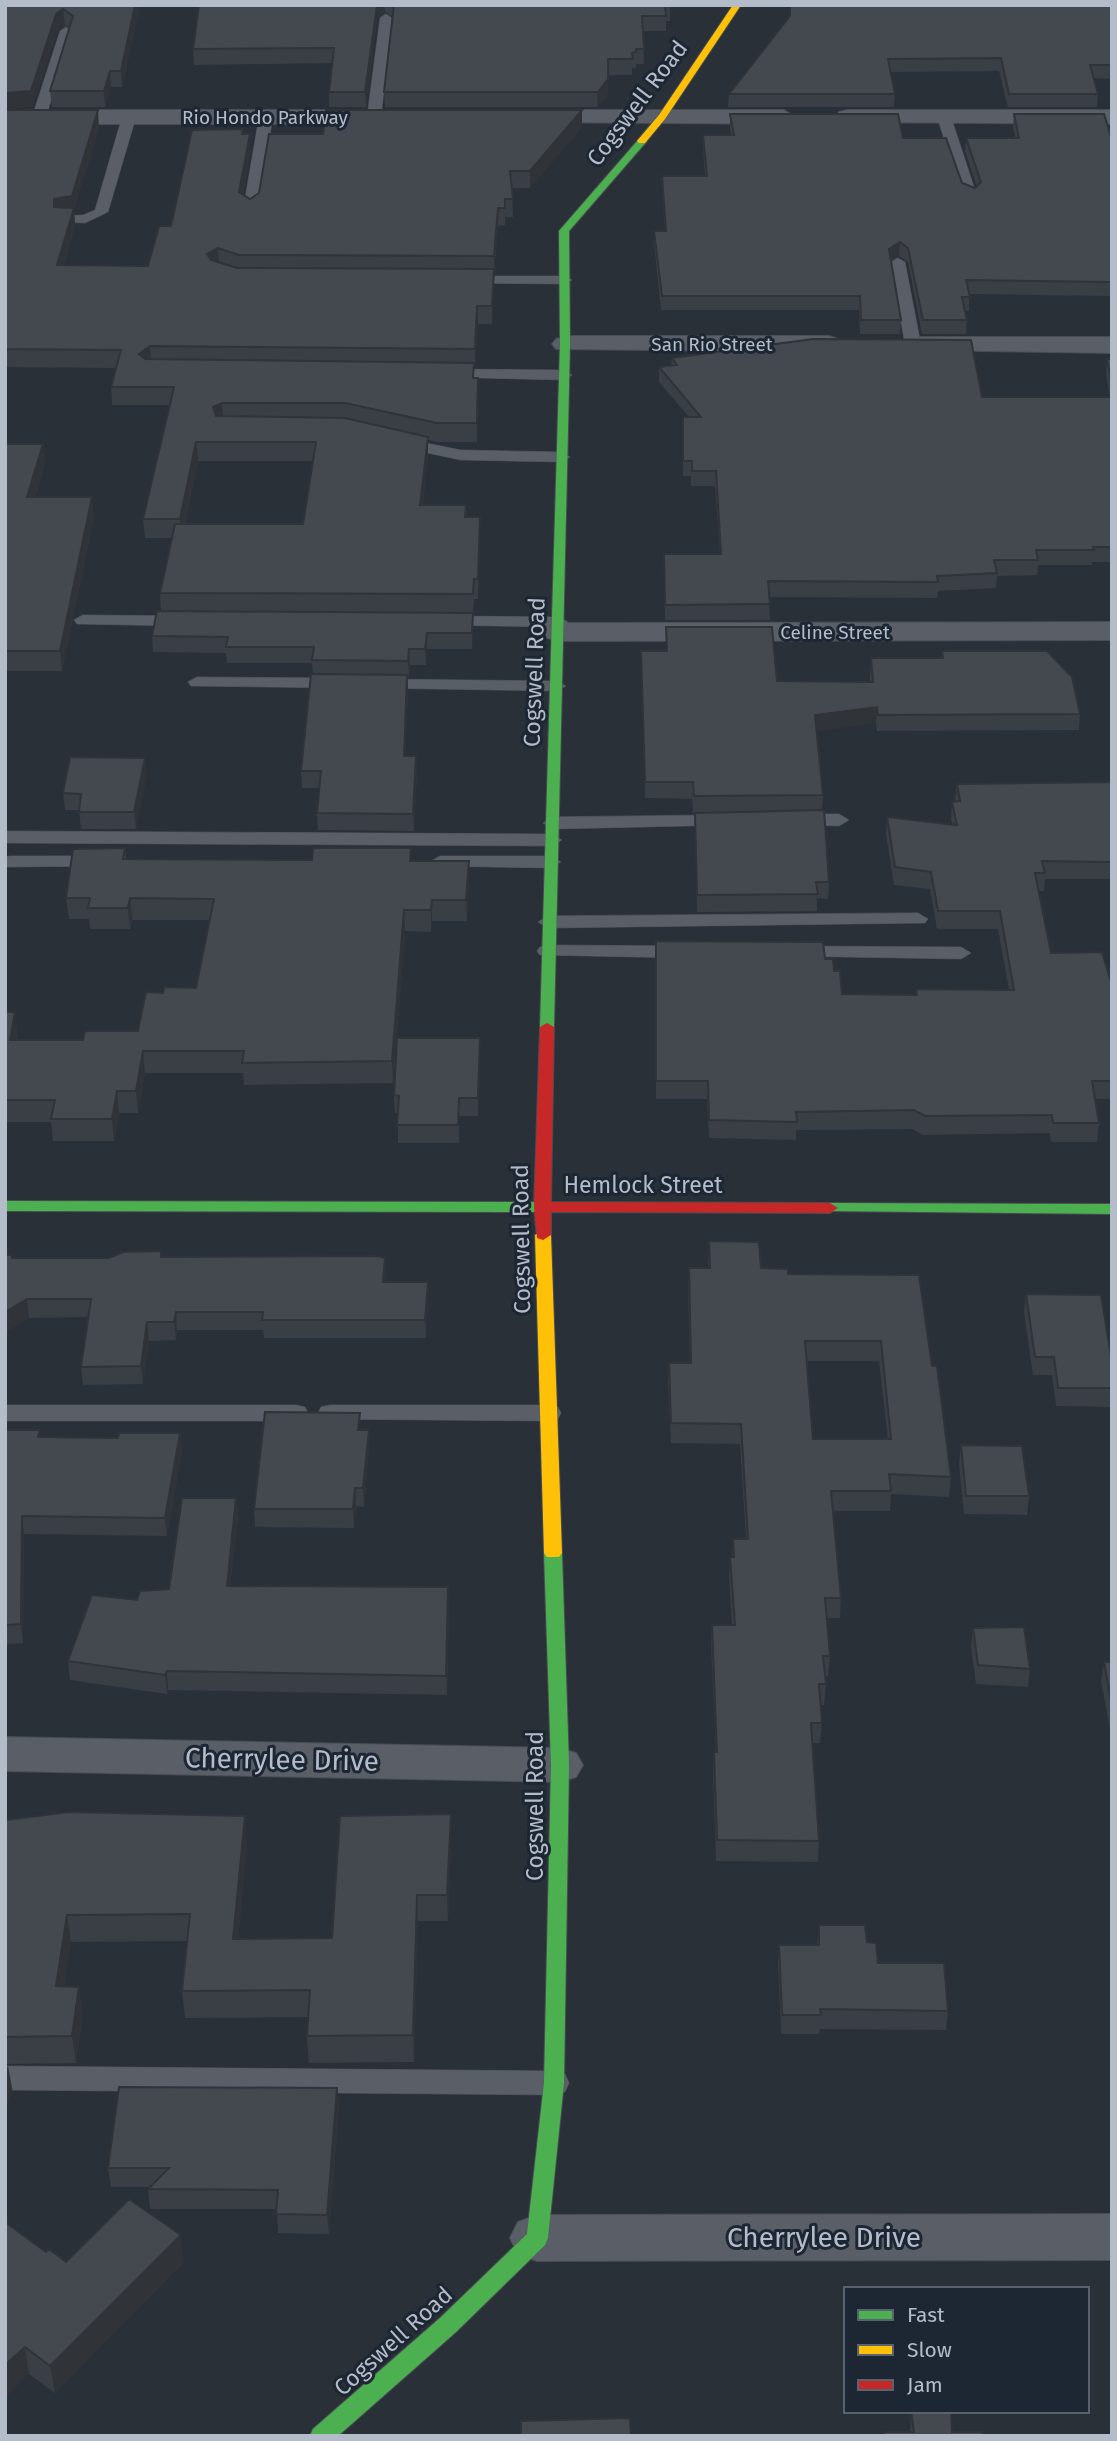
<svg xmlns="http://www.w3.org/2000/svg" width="1117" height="2441" font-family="'Fira Sans',sans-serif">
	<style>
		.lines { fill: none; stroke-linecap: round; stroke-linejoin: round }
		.lane-casing { stroke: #484c53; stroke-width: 1 }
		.street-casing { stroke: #484c53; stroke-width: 2 }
		.fast-casing { stroke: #484c53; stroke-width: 2 }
		.slow-casing { stroke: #484c53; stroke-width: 2 }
		.jam-casing { stroke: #484c53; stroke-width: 2 }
		.lane { fill: #5a5e66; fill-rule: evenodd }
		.street { fill: #5a5e66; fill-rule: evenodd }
		.fast { fill: #4caf50; fill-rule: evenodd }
		.slow { fill: #ffc107; fill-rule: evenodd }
		.jam { fill: #c62828; fill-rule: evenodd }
		.wall { fill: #3a3f45; fill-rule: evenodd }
		.shaded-wall { fill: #303338 }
		.building { fill: #444950; stroke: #303338; stroke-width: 2; fill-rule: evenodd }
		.labels { text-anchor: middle; stroke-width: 6; stroke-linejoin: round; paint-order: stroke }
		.far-street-label { font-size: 19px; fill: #b4bcc9; stroke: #1d2633 }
		.street-label { font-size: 23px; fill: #b4bcc9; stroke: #1d2633 }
		.near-street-label { font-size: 28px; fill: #b4bcc9; stroke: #1d2633 }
	</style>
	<rect width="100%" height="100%" fill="#2a3038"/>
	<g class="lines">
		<defs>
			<path id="lane" d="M386,14L392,18L381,117L374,121L367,117L380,18Z
				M66,27L72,31L46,117L34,120L32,117L60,31Z
				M129,113L136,117L108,212L85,223L58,222V216L83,215L95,210L122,117Z
				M266,113L273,117L257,210L250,214L243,210L259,117Z
				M939,114L951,117L977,196L975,199L963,196L937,117Z
				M898,258L905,262L921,345L913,350L905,345L891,262Z
				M465,276H565L572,280L565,284L460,283L458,280Z
				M445,369L564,370L572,375L564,380L440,377L437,374Z
				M395,437L461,450L562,452L570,457L562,462L461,460L389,445V439Z
				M83,615L185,616L194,621L185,626L77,624L74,620Z
				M443,616L559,617L568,622L559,627L437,625L434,621Z
				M197,677L341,678L350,683L341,688L191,686L188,682Z
				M379,679L557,681L566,686L557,691L373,688L370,684L373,680Z
				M794,814H839L849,820L839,826L787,824L784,820L787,816Z
				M725,815L735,821L732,825L553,829L543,823L553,817Z
				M5,831L552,834L562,840L552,846L5,843Z
				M101,856L111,862L108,866L5,867V857L10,856Z
				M440,856H551L561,862L551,868L433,866L430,862Z
				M918,913L928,919L925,923L548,928L538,922L548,916Z
				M547,945L687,946L697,952L687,958L540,955L537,951L540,947Z
				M795,946L961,947L971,953L961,959L788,956L785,952Z
				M5,1405H296L305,1407L308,1413L305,1419L296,1421H5Z
				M330,1405H549L558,1407L561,1413L558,1419L549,1421L321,1419L318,1413L321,1407Z
				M5,2066L554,2071L565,2074L569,2083L565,2092L554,2095L5,2090Z"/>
			<path id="street" d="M5,110H378L389,117L378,124H5Z
				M529,110H784L795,117L784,124L521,122L518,117L521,112Z
				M847,110H1112V124L839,122L836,117L839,112Z
				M565,336H829L838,339L842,344L838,349L829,352L556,349L552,344L556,339Z
				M921,337H1112V353L912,350L908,345L912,340Z
				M1112,622V640L558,641L547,638L543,632L547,626L558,623Z
				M5,1737L560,1748L576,1753L583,1765L576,1777L560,1782L5,1771Z
				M1112,2214V2260L537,2261L518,2254L510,2238L518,2222L537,2215Z"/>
			<path id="fast" d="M639,139L647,141L569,231L570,344L554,1027L547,1031L540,1027L560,344L559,231Z
				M5,1201L542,1202L550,1207L542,1212L5,1211Z
				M830,1203L1112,1204V1214L824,1211L822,1208Z
				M553,1547L559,1549L562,1553L569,1765L564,2083L548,2238L545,2245L456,2332L338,2436H310L313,2429L440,2318L527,2234L544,2083L551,1765L544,1553L547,1549Z"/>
			<path id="slow" d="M733,5H741L665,119L645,143H639L637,141L659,115Z
				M543,1230L551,1235L562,1553L559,1557H547L544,1553L535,1235Z"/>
			<path id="jam" d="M547,1023L554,1027L551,1202L830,1203L838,1208L830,1213L551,1212V1235L543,1240L537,1238L534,1207L540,1027Z"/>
		</defs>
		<!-- lane casing -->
		<use href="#lane" class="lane-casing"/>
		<!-- street casing -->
		<use href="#street" class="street-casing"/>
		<!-- fast casing -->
		<use href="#fast" class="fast-casing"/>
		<!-- slow casing -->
		<use href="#slow" class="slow-casing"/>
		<!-- jam casing -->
		<use href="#jam" class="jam-casing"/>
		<!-- lane -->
		<use href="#lane" class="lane"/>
		<!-- street -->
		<use href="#street" class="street"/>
		<!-- fast -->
		<use href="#fast" class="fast"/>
		<!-- slow -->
		<use href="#slow" class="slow"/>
		<!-- jam -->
		<use href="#jam" class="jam"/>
	</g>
	<!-- wall -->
	<path class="wall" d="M5,5H140L122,87H111L105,107H52L50,91L69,28L65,25L58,30L32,107Z
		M199,5H670V21H666V31H643L644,64H636V68H632V75H608V94L597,107H385L384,92L393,17L385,12L377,18L366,107H329V92L332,63L194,65L193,49Z
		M1112,5V79L1094,78L1098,94L1097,107H1008L999,71L891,72L895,94L894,107H728L729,94L789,17Z
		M5,110L99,127L74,210L75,225L64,265L148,266L171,226L243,134H250V151L243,195L250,199L259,193L323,134L582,110V127L530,188H512L513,217H505V225L498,226L494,273L492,324H478L475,367H474V378H478L477,442H438L428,440V455L423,505H466L467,517L480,537L478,599H474L473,614L472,649H427L426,665H410L409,677H407L408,692L405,756H416L417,772L414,831L318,830L317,813L320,788H302L301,771L313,674L312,663H227L226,653L153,652L152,636L161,611L160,593L172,538H145L143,519L170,405H112L111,387L116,368L5,367ZM198,461H313L303,524H185Z
		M730,114L903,138L962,183L975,188L977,187L965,151L966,138H1015L1013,127L1014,114L1112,140V296L969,294V311H965L967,320L966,334H922L908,262L899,256L891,261L901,320L900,334H860L859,310H661L654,244V231H665L662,189V176H705L703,148V135H731L730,127Z
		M672,358L982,397H1110L1106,373L1107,359H1112V562H1092V565H1038L1037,575L997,576L996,588L938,591L937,598L769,597L770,620H665L664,554H720L715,486H691V476H683V417H689L659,382V367L671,366Z
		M5,444H43L45,463L35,497L94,517L62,671H5Z
		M666,627L777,681L870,682V675L871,658H942V651L1080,714L1079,730L877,731L876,723L817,731L823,795L822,810L829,882L828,899L817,898V911L697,912L695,813H693L692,799L645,798L641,651H666Z
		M147,774L136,829H81L79,810H65L63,793Z
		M1112,782V879H1045L1044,891H1038L1051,953L1112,985V1099H1095L1099,1123L1097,1142H1051L1050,1133L923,1135L912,1129L796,1130V1140L709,1138L707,1099H656V941L825,959L834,971L842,994L916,995V989L1009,990L998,929H937L930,889L894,885L886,834L887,817L952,825L951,819L952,802L955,801L957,784Z
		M125,848L126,859L411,861L469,882L467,921H432L431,932L405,931L393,1083L244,1085L243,1073H145L138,1113H119L114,1141H53L51,1122H5V1012L18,1034L17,1040H83L138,1031L163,993L196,988L209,920H132L130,929H90L89,919H69L66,898Z
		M480,1038L478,1116H459V1143H398V1113H395L394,1095Z
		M709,1241L761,1268L788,1274L932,1366L951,1477L949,1497L891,1494L890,1511H833L841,1598L840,1618H827L830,1656L828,1676H825L826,1684L824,1705H820L822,1723L820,1743H812L819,1841L818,1862L716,1861L713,1772L714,1752H716L711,1645L712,1625H732L729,1577L730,1557H732L733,1539H746L740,1444L671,1443L668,1383L669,1363H690L688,1288L689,1268H708ZM807,1361H879L888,1439H813Z
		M161,1251L162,1257L385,1258V1282H428V1300L426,1338H264L263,1330H177L176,1340L149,1341L143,1384L83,1385L81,1367L88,1317L29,1318L5,1332V1255L13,1258H109Z
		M1026,1294L1112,1362V1407L1056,1406L1052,1375H1033L1024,1312Z
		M5,1430L40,1437L118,1438L180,1433L182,1452L167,1536L24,1534L23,1643L5,1644Z
		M961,1445L1029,1496L1027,1515L964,1514L959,1464Z
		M369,1448L364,1507L356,1506L354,1528L255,1527L254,1509Z
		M236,1498L238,1517L230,1586L449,1606L447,1695L168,1690L167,1694L70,1680L68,1661L137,1600L169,1589Z
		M973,1628L1030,1669L1028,1687L976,1684L971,1647Z
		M1104,1662H1112V1734H1111L1101,1681Z
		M451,1814V1841L448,1921H418L414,2062L309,2063L307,2036L309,2017L185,2018L182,1991L187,1941L71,1942L64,1986L83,2014L76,2063L5,2064V1820L247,1843L238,1939L332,1938Z
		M819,1925L867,1942L878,1963L948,2011L946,2030L820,2029L819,2034H781L778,1964L779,1945H817Z
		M337,2088L339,2107L329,2234L278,2233L277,2209H150L148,2189L150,2187H111L108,2168Z
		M5,2222L46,2252L66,2262H184L55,2393L29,2374L5,2397Z
		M911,2411L952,2432L983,2436H884V2432H910Z"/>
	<!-- shaded-wall -->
	<path class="shaded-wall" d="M135,5H140L122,87L121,71Z
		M377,5H384L385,12L377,18L366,107L365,92Z
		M63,9L65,25L58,30L32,107L5,110V93L56,14Z
		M110,71L111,87L105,107L104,91Z
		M608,79V94L597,107L598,92Z
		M98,110L99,127L74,210L75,225L59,283L54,199Z
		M582,110V127L530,188V171Z
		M250,134V151L240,210L239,192Z
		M498,208V226L494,273V256Z
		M900,242L899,256L888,262L889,249Z
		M218,248L219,265L208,271L207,254Z
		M494,269V286L492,324V306Z
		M477,306L478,324L475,367V349Z
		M150,346L151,364L140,372L139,354Z
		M478,378L479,396L477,442V423Z
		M222,403L223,421L214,426L213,407Z
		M428,437V455L421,524L420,505Z
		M196,442L198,461L182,538L180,519Z
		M43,444L45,463L29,516L27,497Z
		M92,497L94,517L62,671L60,651Z
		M480,517V537L478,599V579Z
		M427,633V649L426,665L425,649Z
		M409,649L410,665L409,677L408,661Z
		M407,675L408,692L404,772V756Z
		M877,707L876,723L814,732L815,715Z
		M416,756L417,772L414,831L413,814Z
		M145,758L147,774L136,829L134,812Z
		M469,861V882L467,921L466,900Z
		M130,898L132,920L130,929L128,908Z
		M432,900V921L431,932V910Z
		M404,910L405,931L393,1083L392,1061Z
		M15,1012L18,1034L13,1062L10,1040Z
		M480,1038V1055L478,1116V1098Z
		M143,1051L145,1073L138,1113L136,1091Z
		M117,1091L119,1113L114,1141L112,1119Z
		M385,1258L386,1276L384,1300L383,1282Z
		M428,1282V1300L426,1338L425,1320Z
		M27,1299L29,1318L5,1332V1312Z
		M176,1312L177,1330L176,1340L174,1322Z
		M147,1322L149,1341L143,1384L141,1366Z
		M369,1430V1448L364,1507L363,1488Z
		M180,1433L182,1452L167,1536L165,1518Z
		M355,1488L356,1506L354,1528L353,1509Z
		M236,1498L238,1517L228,1604L227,1586Z
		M22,1516L24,1534L23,1643L21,1624Z
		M448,1587L449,1606L447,1695L446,1676Z
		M167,1671L168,1690L167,1694L165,1675Z
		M451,1814V1841L448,1921L447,1895Z
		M245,1816L247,1843L236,1966L233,1939Z
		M417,1895L418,1921L414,2062L413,2035Z
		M67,1915L71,1942L60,2013L56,1986Z
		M79,1987L83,2014L76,2063L72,2036Z
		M8,2066L13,2093L5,2108V2072Z
		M337,2088L339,2107L329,2234L327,2215Z
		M181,2235L184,2262L55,2393L50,2366Z
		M25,2347L29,2374L5,2397V2365Z"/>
	<!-- building -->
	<path class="building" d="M5,5H135L121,71H110L104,91H50L73,16L63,9L56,14L31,91L5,93Z
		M199,5H377L365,92H329L334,48L193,49Z
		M394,5H670V6H665L666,16H642L644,49H636V52L632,53L633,59H608V79L598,92H384Z
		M790,5H1112V65H1090L1098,94H1009L1001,58L888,59L895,94H729L790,16Z
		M5,110H98L72,196L54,199V207L74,208L57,265L148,266L159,226H171L192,130L243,129L242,134H250L239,192L250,199L259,193L269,134H323L326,110H582L530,171H510L513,199H505V208H498L494,256L239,255L218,248L207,254L211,260L237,268L494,269L492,306H477L475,349L150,346L139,354L145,359L474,363L473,378H478L477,423H437L345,403H222L213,407L216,416L345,418L428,437L420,505H466L465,517H480L478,579H474L473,594L160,593L175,524H303L316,442H196L180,519H143L174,387H111L121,350L5,349Z
		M730,114H898L903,138H946L962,183L975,188L981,182L966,138H1019L1014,114H1104L1112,140V282L966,280L970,297H962L967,320H923L908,248L900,242L889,249L901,320H861L860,296H662L654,231H666L662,176H707L703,135H734Z
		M813,339L971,340L982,397H1112V547H1093L1094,550H1036L1038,560H994L997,573L937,576L938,582L768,581L770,604L665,605L664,554H721L716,471H692V461H683V417H701L659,367L677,365L672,358Z
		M1107,359H1112V383Z
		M5,444H43L27,497H92L60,651H5Z
		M157,611L473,613L472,633H427L425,649H409L408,661L312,660L314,647H226L228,637L152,636Z
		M666,627H772L777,681L873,682L871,658H943L942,651H1047L1072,677L1080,714L878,715L877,707L815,715L823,795L694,796L693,782H645L641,651H667Z
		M311,674L407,675L404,756H416L413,814L317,813L321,771H301Z
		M70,757L145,758L134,812H79L81,794L63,793Z
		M1112,782V862L1042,861L1045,873H1035L1051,953L1102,952L1112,985V1081H1092L1099,1123H1053L1052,1115L925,1116L914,1110L796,1112L797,1122L709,1120L708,1081H656V941L823,942L825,959H833L834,971H840L842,994L917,995L916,989L1014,990L1000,911H938L931,872L895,867L887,817L957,825L952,802L960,801L957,784Z
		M824,810L829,882H816L818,894L697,895L695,813Z
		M125,848L123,859L312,860L313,848H411L410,861H469L466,900H432L431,910H404L392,1061L242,1063L244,1051H143L136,1091H117L112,1119H51L55,1100H5V1012H15L10,1040H83L85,1031H138L146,992L163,993L164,987L196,988L214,899L130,898L128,908H88L90,898H66L73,849Z
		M397,1038H480L478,1098H459L458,1125H397L399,1096L394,1095Z
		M709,1241L759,1242L761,1268L788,1269V1274L919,1275L932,1366H937L951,1477L889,1474L891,1491H831L841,1598H825L830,1656H823L826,1684H819L822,1723H811L819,1841L717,1840L714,1752H717L712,1625H735L730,1557H734L733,1539H748L741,1424L671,1423L669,1363H691L689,1268H710ZM805,1341H881L891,1439H813Z
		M161,1251V1257L377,1256L385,1258L383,1282H428L425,1320H262L263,1312H176L174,1322H147L141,1366L81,1367L91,1299H27L5,1312V1255H12V1258H109L123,1252Z
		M1026,1294L1101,1295L1112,1362V1388H1058L1054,1357H1035Z
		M265,1412L360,1413L358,1430H369L363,1488H355L353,1509H254Z
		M5,1430H40L38,1437L118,1438L119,1433H180L165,1518L22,1516L21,1624L5,1625Z
		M961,1445L1022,1446L1029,1496H966Z
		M182,1498H236L227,1586L448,1587L446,1676L167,1671L165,1675L68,1661L92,1595L137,1600L140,1591L169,1589Z
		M1024,1627L1030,1669L978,1665L973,1628Z
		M1104,1662H1112V1706Z
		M69,1812L245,1816L233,1939L332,1938L340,1816L451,1814L447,1895H417L413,2035L307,2036L310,1990L182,1991L190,1914L67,1915L56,1986L79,1987L72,2036L5,2037V1820Z
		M819,1925H865L867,1942L876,1943L878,1963H944L948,2011L820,2009L821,2015H782L779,1945H819Z
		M119,2087L337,2088L327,2215L276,2214L278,2190L148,2189L169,2168H108Z
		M129,2199L181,2235L50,2366L25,2347L5,2365V2222L46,2252L49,2249L66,2262Z
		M911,2411H951L952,2432H983V2436H884V2432H914Z
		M630,2418L631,2436H521V2421Z"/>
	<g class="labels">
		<!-- far-street labels -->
		<g class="far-street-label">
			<text x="265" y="124">Rio Hondo Parkway</text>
			<text x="712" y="351">San Rio Street</text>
			<text x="835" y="639">Celine Street</text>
		</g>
		<!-- street labels -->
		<g class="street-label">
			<text transform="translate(637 103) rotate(-53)" y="8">Cogswell Road</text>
			<text transform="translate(534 672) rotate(-88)" y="8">Cogswell Road</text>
			<text x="643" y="1193">Hemlock Street</text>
			<text transform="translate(521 1239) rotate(-91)" y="8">Cogswell Road</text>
			<text transform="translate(535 1806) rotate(-90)" y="8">Cogswell Road</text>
			<text transform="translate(393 2341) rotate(-42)" y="8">Cogswell Road</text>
		</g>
		<!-- near-street labels -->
		<g class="near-street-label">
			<text transform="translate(282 1759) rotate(1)" y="10">Cherrylee Drive</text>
			<text x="824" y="2247">Cherrylee Drive</text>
		</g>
	</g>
	<!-- border -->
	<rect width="1117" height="2441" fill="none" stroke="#b4bcc9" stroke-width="14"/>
	<!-- legend -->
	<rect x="844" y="2287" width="245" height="126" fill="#1d2633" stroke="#59626f" stroke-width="2"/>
	<rect x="858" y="2310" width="35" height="10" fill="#4caf50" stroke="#59626f" stroke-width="2"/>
	<text x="907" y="2322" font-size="21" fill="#b4bcc9">Fast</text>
	<rect x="858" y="2345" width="35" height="10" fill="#ffc107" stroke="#59626f" stroke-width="2"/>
	<text x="907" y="2357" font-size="21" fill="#b4bcc9">Slow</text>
	<rect x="858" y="2380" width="35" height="10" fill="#c62828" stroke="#59626f" stroke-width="2"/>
	<text x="907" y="2392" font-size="21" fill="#b4bcc9">Jam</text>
</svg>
